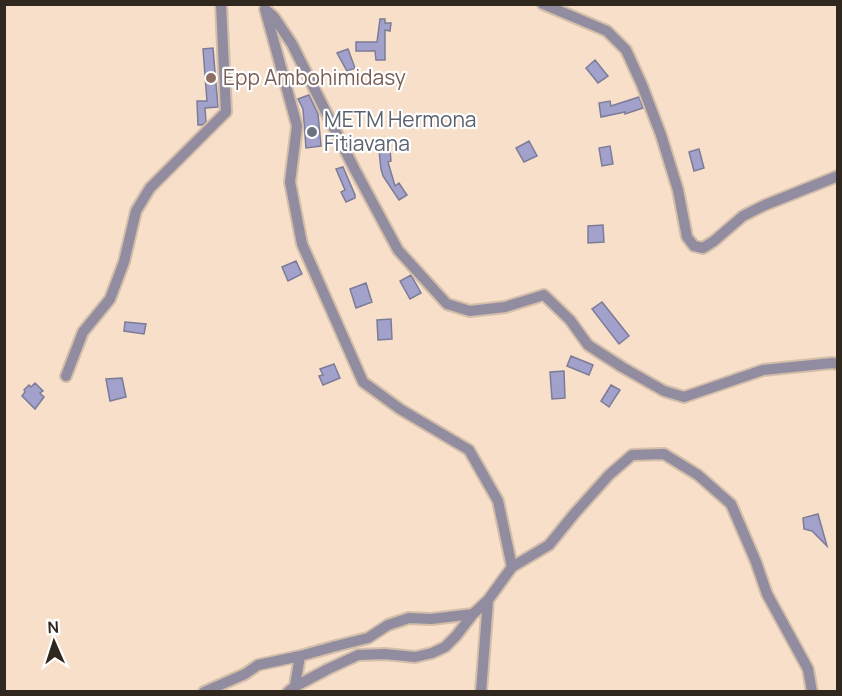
<svg xmlns="http://www.w3.org/2000/svg" width="842" height="696" font-family="Manrope,sans-serif">
	<style>
		.building { fill: #a2a1cc; stroke: #7c7c97; stroke-width: 1.5 }
		.lines { fill: none; stroke-linecap: round; stroke-linejoin: round }
		.street-casing { stroke: #d3beaa; stroke-width: 14 }
		.street { stroke: #918c9f; stroke-width: 10 }
		.education-dot { fill: #8d6e63; stroke: #fff; stroke-width: 2 }
		.worship-dot { fill: #6b7280; stroke: #fff; stroke-width: 2 }
		.labels { text-anchor: middle; stroke-width: 4.5; stroke-linejoin: round; paint-order: stroke }
		.education-label { font-size: 21px; fill: #785e54; stroke: #fff; text-anchor: start }
		.worship-label { font-size: 21px; fill: #5b616d; stroke: #fff; text-anchor: start }
	</style>
	<rect width="100%" height="100%" fill="#f7dfc9"/>
	<!-- building -->
	<path class="building" d="M380,19H385V23H391L390,31L385,30V60H376L375,51H356V42H377Z
		M213,48L218,107L205,108L206,122L202,125H198L197,101H207L203,49Z
		M348,49L355,68L347,71L337,53Z
		M595,60L608,76L598,83L586,68Z
		M309,95L318,114L321,146L306,148L303,109L298,99Z
		M639,97L643,108L625,114V112L601,117L599,103L610,101L611,106Z
		M529,141L537,156L524,162L516,148Z
		M610,146L613,164L602,166L599,148Z
		M699,149L704,168L694,171L689,152Z
		M390,150L391,161L388,162L395,186L399,183L407,195L399,200L383,176L381,169L379,151Z
		M343,167L355,195V198L346,202L341,192L345,190L336,169Z
		M603,225L604,242L588,243V226Z
		M296,261L302,274L288,281L282,267Z
		M411,275L421,293L410,299L400,281Z
		M366,283L372,302L356,308L350,289Z
		M602,302L629,336L619,344L592,309Z
		M391,319L392,339L378,340L377,320Z
		M125,322L146,324L144,334L124,331Z
		M571,356L593,365L589,375L567,366Z
		M334,364L340,378L323,385L319,376L323,375L320,369Z
		M564,371L565,398L552,399L550,372Z
		M122,378L126,397L110,401L106,379Z
		M35,383L43,391L40,393L44,397L35,409L22,396L25,392L24,390L29,385L31,387Z
		M611,385L620,390L609,407L601,401Z
		M818,514L827,546L812,531L804,529L803,518Z"/>
	<g class="lines">
		<defs>
			<path id="street" d="M543,4L607,31L626,50L642,85L661,135L678,190L687,237L694,246L703,248L714,241L743,216L765,205L838,176
				M265,9L297,126L290,182L302,244L363,382L400,409L469,450L498,501L512,567L488,600L473,614L456,636L445,647L432,653L415,657L385,654L358,655L328,669L294,687L288,692
				M266,10L274,17L292,44L354,168L398,250L447,304L470,311L505,307L544,295L570,320L588,345L622,367L664,391L684,397L763,370L832,363L838,364
				M66,376L83,332L110,299L124,262L136,211L150,188L226,112L221,4
				M512,567L549,545L575,513L609,475L632,455L664,454L698,475L731,504L756,562L767,594L808,669L812,692
				M294,691L300,656
				M204,692L245,674L258,665L300,656L336,646L368,638L388,625L409,618L431,619L473,614
				M481,692L488,600"/>
		</defs>
		<!-- street casing -->
		<use href="#street" class="street-casing"/>
		<!-- street -->
		<use href="#street" class="street"/>
	</g>
	<!-- markers -->
	<circle class="education-dot" cx="211" cy="78" r="6"/>
	<circle class="worship-dot" cx="312" cy="132" r="6"/>
	<g class="labels">
		<!-- education labels -->
		<g class="education-label">
			<text x="223" y="85">Epp Ambohimidasy</text>
		</g>
		<!-- worship labels -->
		<g class="worship-label">
			<text x="324" y="127">METM Hermona<tspan x="324" dy="24">Fitiavana</tspan></text>
		</g>
	</g>
	<!-- border -->
	<rect width="842" height="696" fill="none" stroke="#30271f" stroke-width="12"/>
	<!-- north arrow -->
	<g transform="translate(54 642) rotate(357)" stroke="#ffffff" stroke-width="4.5" paint-order="stroke">
	<path d="M0-4.5L10 22L0 15L-10 22Z" fill="#30271f"/>
	<text y="-9" font-size="16" font-weight="bold" text-anchor="middle" fill="#30271f">N</text>
	</g>
</svg>
